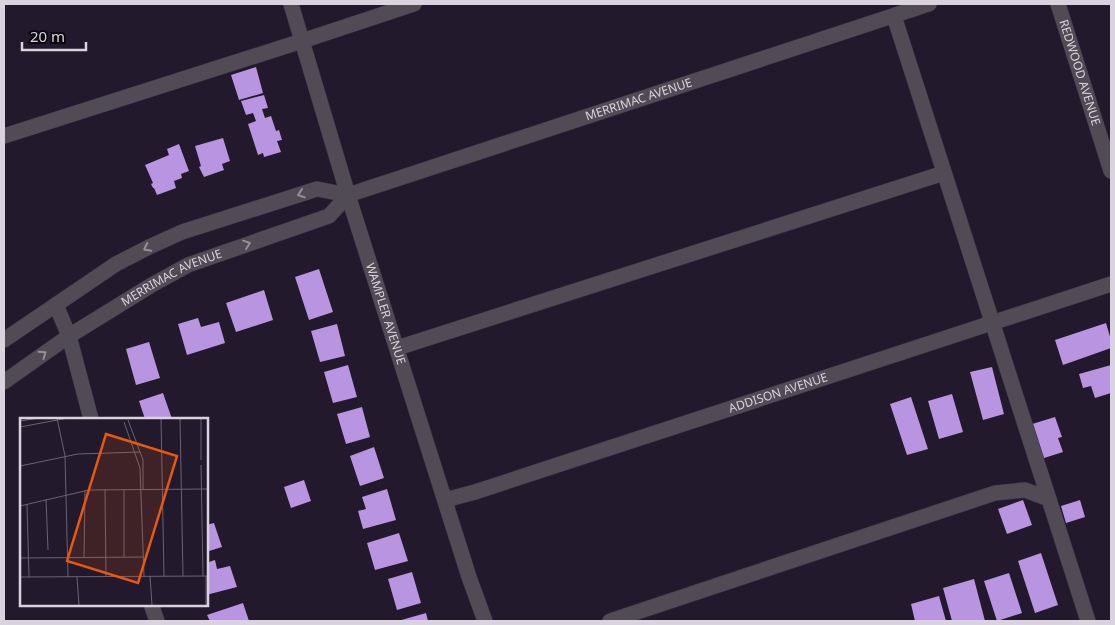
<svg xmlns="http://www.w3.org/2000/svg" width="1115" height="625" font-family="'Noto Sans',sans-serif">
	<style>
		.building { fill: #b994e0 }
		.lines { fill: none; stroke-linecap: round; stroke-linejoin: round }
		.minor-casing { stroke: #3c3345; stroke-width: 16 }
		.minor { stroke: #504b55; stroke-width: 15 }
		.oneway { stroke: #948f9a }
		.labels { text-anchor: middle; stroke-width: 5; stroke-linejoin: round; paint-order: stroke }
		.street-label { font-size: 12px; fill: #d9d3e0; stroke: #0a060e }
		.inset-road { fill: none; stroke: #6b6374; stroke-width: 1 }
		.view { fill: #e8590c; fill-opacity: 0.15; stroke: #e8590c; stroke-width: 2.5 }
		.inset-edge { fill: none; stroke: #d9d3e0; stroke-width: 2.5 }
	</style>
	<rect width="100%" height="100%" fill="#22192c"/>
	<!-- building -->
	<path class="building" d="M256,67L263,93L239,100L231,75Z
		M264,95L268,108L262,109L265,118L271,116L276,131L279,130L282,140L277,141L281,152L264,157L263,153L258,155L248,124L256,121L253,113L246,115L241,101Z
		M223,138L230,161L222,164L224,170L204,177L199,167L201,166L195,146Z
		M179,144L189,171L181,174L182,178L174,181L176,188L157,195L154,188H153L151,184L153,183L145,165L169,155L167,149Z
		M319,269L333,312L309,320L295,277Z
		M264,290L273,320L236,332L226,303Z
		M198,318L201,327L219,322L225,343L187,355L178,324Z
		M1106,323L1111,340V348L1063,365L1055,340Z
		M337,324L345,356L320,362L311,331Z
		M149,342L160,378L136,385L126,349Z
		M348,365L357,397L333,403L324,372Z
		M1111,365V393L1095,398L1091,386L1083,388L1079,374Z
		M992,367L1004,414L983,420L970,372Z
		M163,393L172,419H145L139,401Z
		M952,394L963,432L939,439L928,401Z
		M911,397L928,449L907,455L890,404Z
		M362,407L370,437L346,444L337,414Z
		M1055,417L1062,437L1058,438L1063,452L1041,459L1029,425Z
		M374,447L384,478L360,486L350,456Z
		M304,480L311,501L291,508L284,487Z
		M387,489L396,520L363,529L358,511L366,509L362,497Z
		M1023,500L1032,525L1007,534L998,509Z
		M1080,500L1085,517L1066,523L1061,506Z
		M214,523L222,547L206,552V525Z
		M399,533L408,561L375,570L367,543Z
		M1041,553L1058,605L1035,613L1018,561Z
		M215,560L217,569L230,566L237,587L206,595V563Z
		M412,572L421,603L397,610L388,579Z
		M1009,573L1022,613L997,621L984,581Z
		M974,579L985,621H952L943,588Z
		M939,596L946,621H915L911,604Z
		M243,603L249,621H210L207,615Z
		M426,613L428,621H398Z"/>
	<g class="lines">
		<defs>
			<g id="minor">
				<path id="s1" d="M291,4L348,195L469,577L485,621"/>
				<path id="s2" d="M1058,4L1111,171"/>
				<path d="M894,16L1088,621"/>
				<path d="M4,136L302,41L414,4"/>
				<path d="M56,305L69,336L91,419"/>
				<path id="s3" d="M4,340L116,264L149,247L182,232L317,189L348,195L929,4"/>
				<path d="M397,348L944,173"/>
				<path id="s4" d="M4,382L69,336L150,286L188,265L329,216L348,195"/>
				<path id="s5" d="M445,500L475,492L1111,284"/>
				<path d="M151,604L157,621"/>
				<path d="M610,621L995,493L1025,490L1049,499"/>
			</g>
		</defs>
		<!-- minor casing -->
		<use href="#minor" class="minor-casing"/>
		<!-- minor -->
		<use href="#minor" class="minor"/>
	</g>
	<!-- one-way arrows -->
	<defs><path id="oneway-chevron" d="M-2-3.5L2.5 0L-2 3.5" fill="none" stroke-width="1.6" stroke-linecap="round" stroke-linejoin="round" transform="scale(1.25)"/></defs>
	<g class="oneway">
		<use href="#oneway-chevron" transform="translate(301 194) rotate(162)"/>
		<use href="#oneway-chevron" transform="translate(247 244) rotate(-19)"/>
		<use href="#oneway-chevron" transform="translate(147 248) rotate(153)"/>
		<use href="#oneway-chevron" transform="translate(43 354) rotate(-35)"/>
	</g>
	<g class="labels">
		<!-- street labels -->
		<g class="street-label">
			<text dy="4" stroke="none"><textPath href="#s2" startOffset="72">REDWOOD AVENUE</textPath></text>
			<text dy="4" stroke="none"><textPath href="#s3" startOffset="688">MERRIMAC AVENUE</textPath></text>
			<text dy="4" stroke="none"><textPath href="#s4" startOffset="198">MERRIMAC AVENUE</textPath></text>
			<text dy="4" stroke="none"><textPath href="#s1" startOffset="324">WAMPLER AVENUE</textPath></text>
			<text dy="4" stroke="none"><textPath href="#s5" startOffset="350">ADDISON AVENUE</textPath></text>
		</g>
	</g>
	<!-- overview -->
	<g transform="translate(20 418)">
		<rect width="188" height="188" fill="#22192c"/>
		<path class="inset-road" d="M37,0L45,38L48,159M123,0H141M141,0L144,158M160,0L163,158M181,0V42M108,2L123,42V71M0,3L19,0M104,4L120,50L124,158M0,9L48,0M181,47L183,158M0,48L58,36L120,34M85,71L86,159M104,71V139M26,81L28,132M7,86L9,159M0,88L69,72L188,71M0,140L124,139M64,140L65,72M130,158L132,187M186,158V187M0,159L188,158M57,159L59,187"/>
		<path class="view" d="M86,16L157,38L118,165L47,143Z"/>
		<rect width="188" height="188" class="inset-edge"/>
	</g>
	<!-- border -->
	<rect width="1115" height="625" fill="none" stroke="#d9d3e0" stroke-width="10"/>
	<!-- scale -->
	<path d="M22 42v8h64v-8" fill="none" stroke="#d9d3e0" stroke-width="2.5"/>
	<text x="30" y="42" font-size="15" fill="#d9d3e0" stroke="#0a060e" stroke-width="4" paint-order="stroke">20 m</text>
</svg>
